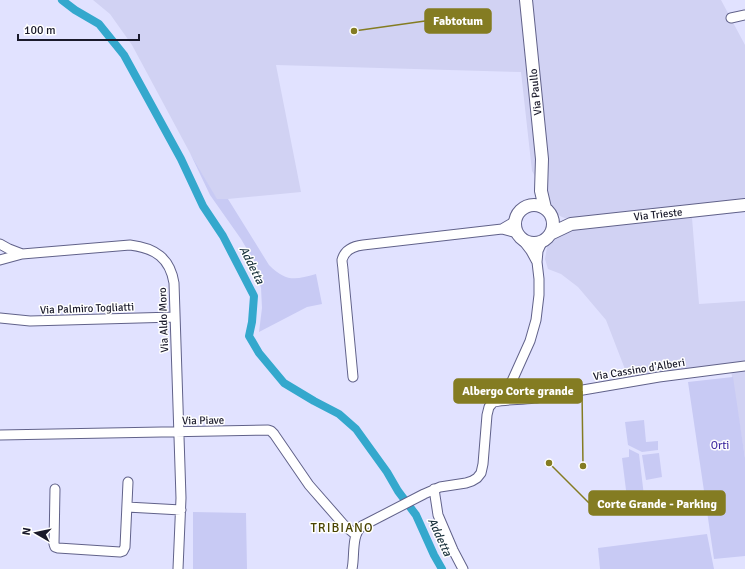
<svg xmlns="http://www.w3.org/2000/svg" width="745" height="569" font-family="Signika,sans-serif">
	<style>
		.built { fill: #d1d2f3 }
		.green { fill: #c8caf4 }
		.lines { fill: none; stroke-linecap: round; stroke-linejoin: round }
		.canal { stroke: #34a8cd; stroke-width: 8 }
		.street-casing { stroke: #61628a; stroke-width: 11 }
		.secondary-casing { stroke: #61628a; stroke-width: 14 }
		.street { stroke: #fff; stroke-width: 9 }
		.secondary { stroke: #fff; stroke-width: 12 }
		.labels { text-anchor: middle; stroke-width: 3; stroke-linejoin: round; paint-order: stroke }
		.street-label { font-size: 11px; fill: #1a1a2b; stroke: #fff }
		.park-label { font-size: 11px; fill: #4633a4; stroke: #fff }
		.water-label { font-size: 12px; font-style: italic; fill: #1c343e; stroke: #fff }
		.quarter-label { font-size: 13px; letter-spacing: 1px; fill: #4b4502; stroke: #fff }
		.leader { fill: none; stroke: #847c22; stroke-width: 1.5 }
		.callout-dot { fill: #847c22; stroke: #fff; stroke-width: 1.5 }
		.callout { fill: #847c22; stroke: #847c22; stroke-width: 1.5 }
		.callout-label { font-size: 12px; text-anchor: middle; font-weight: bold; fill: #fff }
	</style>
	<rect width="100%" height="100%" fill="#e1e2ff"/>
	<!-- built -->
	<path class="built" d="M93,0H721L745,45V212L692,218L699,304L745,301V458L730,364L628,377L606,320L578,287L561,274L548,269L545,259L547,247L551,239L571,220L562,217L555,213L550,206L547,197L532,171L521,72L276,65L301,192L217,200L190,153L132,45L110,14Z"/>
	<!-- green -->
	<path class="green" d="M190,153L217,199H228L269,265C286,282 295,280 316,274L322,304L307,307L259,332L262,308L261,288L254,261L241,239L210,195Z
		M733,377L745,458V556L714,559L688,382Z
		M644,420L646,442L658,441V450L642,452L628,445L625,422Z
		M629,449L639,454L644,496L627,498L622,458L629,457Z
		M659,453L662,477L646,480L642,455Z
		M193,512L246,513L247,569H193Z
		M707,534L714,569H600L598,548Z"/>
	<g class="lines">
		<!-- canal -->
		<path class="canal" d="M62,0L75,10L99,24L124,55L181,159L203,206L223,236L254,296L252,322L249,336L259,353L284,383L314,401L339,414L356,429L387,472L398,491L416,515L434,555L442,569"/>
		<defs>
			<path id="street" d="M731,18L745,15
				M514,222L502,229L517,233
				M521,238L531,251L537,262
				M0,244L9,249L22,254
				M0,260L22,254L130,245C155,248 170,258 174,283L181,498L178,569
				M0,318L30,321L175,317
				M353,377L343,270C343,267 342,263 342,260C345,249 354,246 363,245L502,229
				M512,381C521,392 523,394 536,398L659,377L745,366
				M494,402C507,399 521,400 534,398
				M0,435L268,430L271,431L274,434L309,485L344,525L356,535
				M55,489L54,544L55,547L58,548L120,552L123,551L125,547L128,482
				M434,489L438,515L453,550L463,569
				M127,507L181,510
				M352,569C355,556 351,535 362,526L424,494L440,487L466,483L472,481L477,478L481,473L483,464L487,415L489,407L512,381L530,341L536,320L539,295V279L537,262L538,251L543,240"/>
			<path id="secondary" d="M526,0L542,159L541,191L545,208
				M515 224a19 19 0 1 1 38 0a19 19 0 1 1-38 0Z
				M550,234L571,224L745,205"/>
		</defs>
		<!-- street casing -->
		<use href="#street" class="street-casing"/>
		<!-- secondary casing -->
		<use href="#secondary" class="secondary-casing"/>
		<!-- street -->
		<use href="#street" class="street"/>
		<!-- secondary -->
		<use href="#secondary" class="secondary"/>
	</g>
	<g class="labels">
		<!-- street labels -->
		<g class="street-label">
			<text transform="translate(535 92) rotate(-96)" y="4">Via Paullo</text>
			<text transform="translate(658 214) rotate(-6)" y="4">Via Trieste</text>
			<text transform="translate(87 308) rotate(-2)" y="4">Via Palmiro Togliatti</text>
			<text transform="translate(163 320) rotate(-92)" y="4">Via Aldo Moro</text>
			<text transform="translate(639 369) rotate(-9)" y="4">Via Cassino d'Alberi</text>
			<text transform="translate(203 420) rotate(-1)" y="4">Via Piave</text>
		</g>
		<!-- park labels -->
		<g class="park-label">
			<text x="720" y="449">Orti</text>
		</g>
		<!-- water labels -->
		<g class="water-label">
			<text transform="translate(252 265) rotate(63)" y="4">Addetta</text>
			<text transform="translate(440 537) rotate(65)" y="4">Addetta</text>
		</g>
		<!-- quarter labels -->
		<g class="quarter-label">
			<text x="342" y="532">TRIBIANO</text>
		</g>
	</g>
	<!-- callouts -->
	<path class="leader" d="M354 31L425 21M583 466L582 391M549 463L589 503"/>
	<g class="callout-dot">
		<circle cx="354" cy="31" r="4"/>
		<circle cx="583" cy="466" r="4"/>
		<circle cx="549" cy="463" r="4"/>
	</g>
	<g class="callout">
		<rect x="425" y="9" width="66" height="24" rx="4"/>
		<rect x="454" y="379" width="128" height="24" rx="4"/>
		<rect x="589" y="491" width="136" height="24" rx="4"/>
	</g>
	<g class="callout-label">
		<text x="458" y="25">Fabtotum</text>
		<text x="518" y="395">Albergo Corte grande</text>
		<text x="657" y="508">Corte Grande - Parking</text>
	</g>
	<!-- north arrow -->
	<g transform="translate(36 533) rotate(279)" stroke="#ffffff" stroke-width="3" paint-order="stroke">
	<path d="M0-3L7 15L0 10L-7 15Z" fill="#1a1a2b"/>
	<text y="-6" font-size="11" font-weight="bold" text-anchor="middle" fill="#1a1a2b">N</text>
	</g>
	<!-- scale -->
	<path d="M18 34v6h121v-6" fill="none" stroke="#1a1a2b" stroke-width="2"/>
	<text x="24" y="34" font-size="12" fill="#1a1a2b" stroke="#ffffff" stroke-width="3" paint-order="stroke">100 m</text>
</svg>
